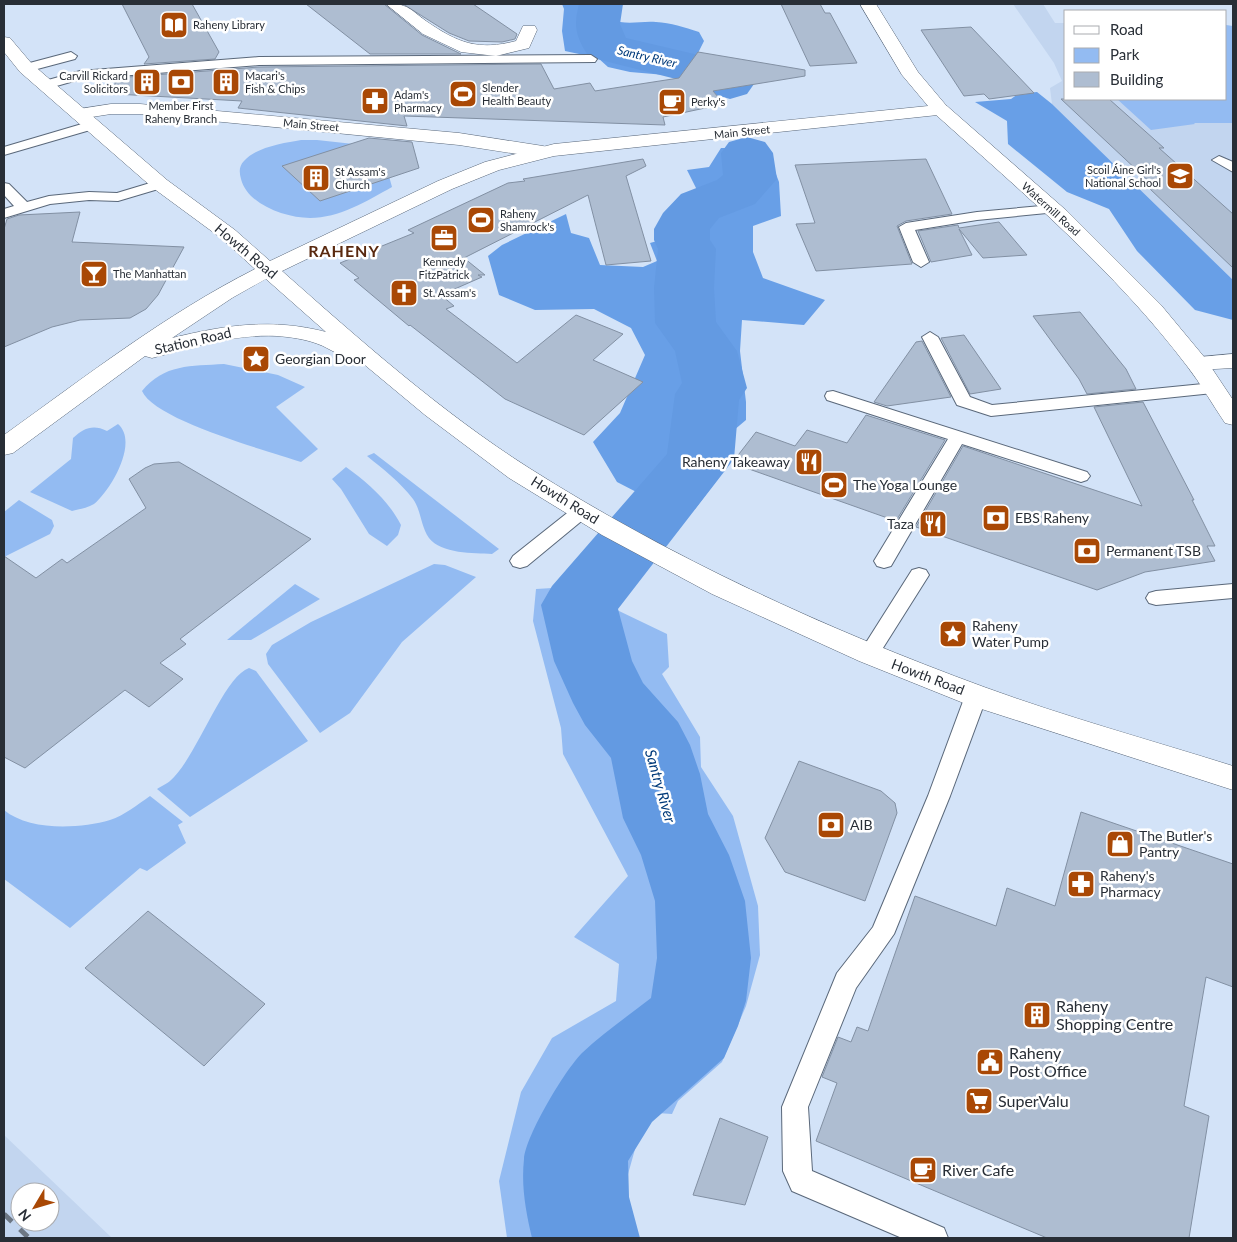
<svg xmlns="http://www.w3.org/2000/svg" width="1237" height="1242" font-family="Lato,sans-serif">
	<style>
		.built { fill: #c2d5ef; fill-rule: evenodd }
		.green { fill: #93bbf2 }
		.forest { fill: #689fe7 }
		.lines { fill: none; stroke-linecap: round; stroke-linejoin: round }
		.river { fill: #639ae2; fill-rule: evenodd }
		.building { fill: #aebdd1; stroke: #8290a3 }
		.service-casing { stroke: #5a687a; stroke-width: 2 }
		.minor-casing { stroke: #5a687a; stroke-width: 1 }
		.tertiary-casing { stroke: #5a687a; stroke-width: 1 }
		.secondary-casing { stroke: #5a687a; stroke-width: 1 }
		.service { fill: #fff; fill-rule: evenodd }
		.minor { fill: #fff; fill-rule: evenodd }
		.tertiary { fill: #fff; fill-rule: evenodd }
		.secondary { fill: #fff; fill-rule: evenodd }
		.rail { stroke: #6d7784; stroke-width: 5; stroke-dasharray: 11 11; stroke-linecap: butt }
		.labels { text-anchor: middle; stroke-width: 5; stroke-linejoin: round; paint-order: stroke }
		.far-poi-label { font-size: 11px; fill: #282e36; stroke: #fff; text-anchor: start }
		.far-street-label { font-size: 11px; fill: #282e36; stroke: #fff }
		.far-water-label { font-size: 12px; font-style: italic; fill: #003a7a; stroke: #fff }
		.street-label { font-size: 14px; fill: #282e36; stroke: #fff }
		.poi-label { font-size: 14px; fill: #282e36; stroke: #fff; text-anchor: start }
		.water-label { font-size: 15px; font-style: italic; fill: #003a7a; stroke: #fff }
		.far-district-label { font-size: 16px; font-weight: bold; letter-spacing: 1px; fill: #59290f; stroke: #fff }
		.near-poi-label { font-size: 16px; fill: #282e36; stroke: #fff; text-anchor: start }
	</style>
	<rect width="100%" height="100%" fill="#d3e3f8"/>
	<!-- built -->
	<path class="built" d="M1013,4H1043L1055,23H1066V99H1226L1233,26V280L1052,104L1050,88L1062,81L1054,63Z
		M4,1135L112,1238H4ZM20,1192H50V1222H20Z"/>
	<!-- green -->
	<path class="green" d="M1226,25L1233,26V123H1194L1195,124L1151,130L1117,99H1226Z
		M301,140H317L381,147L392,187C367,201 339,218 310,218C285,218 247,204 241,179C239,172 239,166 244,161C256,147 284,143 301,140Z
		M224,364L278,375L305,387L276,407L318,449L301,462C268,451 154,420 142,391C164,364 191,366 224,364Z
		M118,424C139,442 111,490 94,504C88,508 79,509 72,511L30,492L71,459L73,438C84,428 93,424 107,431Z
		M374,453L499,549L492,554C474,553 441,554 429,538C421,527 421,510 413,499C400,482 383,469 367,456Z
		M346,467C368,483 388,500 401,525L398,535L387,546L369,534L341,489L332,479Z
		M19,500L52,520L54,526L50,534L4,557V512Z
		M434,564L445,565L476,577L402,642L350,713L320,733L268,664L266,654L272,645L311,622Z
		M295,584L320,599L251,640H227Z
		M569,587L667,634L669,667L662,674L700,737L701,767L733,816L758,906L760,955L746,1006L722,1062L678,1101L672,1114L657,1113L639,1135L623,1192L604,1214L595,1238H507L499,1181L521,1092L552,1038L616,1001L619,964L574,937L628,876L563,754L561,728L533,621L536,589Z
		M249,668L256,671L308,741L190,817L157,789C161,786 167,784 170,781C196,759 223,677 249,668Z
		M150,796L183,822L178,825L186,843L147,871L140,868L70,928L4,879V810C29,831 79,829 110,820C125,815 137,805 150,796Z"/>
	<!-- forest -->
	<path class="forest" d="M562,4H623L618,13L620,22C633,24 643,21 656,22C671,23 684,27 699,32L704,41L698,53L677,76L630,72L608,67L598,58L565,51L562,31L564,9Z
		M1037,92L1052,104L1233,280V320L1195,310L1137,251L1109,209L1067,192L1008,144L1007,121L975,102L1011,99L1018,94Z
		M721,148H766L779,182L781,216L753,226V252L763,278L825,300L804,325L742,320L740,351L746,402V420L727,436L720,476L695,509L679,514L617,482L593,442L620,413L645,355L631,328L594,309L535,310L499,295L488,256L502,245L566,214L571,233L589,238L600,265L643,267L657,261L650,243L668,238L673,212L698,192L687,170L709,167Z"/>
	<g class="lines">
		<!-- river -->
		<path class="river" d="M579,4H623L620,24L626,38L707,57L747,74L754,84L747,94L730,99L713,94L676,79L589,57C576,37 573,27 579,4Z
			M747,137L765,142L773,153L777,179L755,204L719,218L710,229V240L716,249L714,288L716,322L737,351L747,388L739,400L734,459L618,609L632,661L643,683L678,722L690,745L700,774L708,814L729,855L745,901L751,958L746,1001L738,1026L724,1058L652,1122L628,1161L629,1197L640,1238H532C526,1212 521,1187 524,1159C526,1135 565,1070 582,1053C603,1033 628,1016 651,998L657,958L655,901L641,855L623,818L611,758L585,725L573,703L554,661L541,605L552,586L667,454L675,394L682,383L675,351L655,323L654,288L658,249L654,240V229L663,213L681,194L717,180L723,175L721,153L729,142Z"/>
	</g>
	<!-- building -->
	<path class="building" d="M122,4H192L219,52L215,59L144,64L149,57Z
		M306,4H384L422,35L461,54H370Z
		M403,4H473L517,34L515,39L502,42L469,41L449,33Z
		M781,4H820L825,13H830L857,63L810,66Z
		M971,27L1034,93L989,99L984,94L964,96L921,30Z
		M698,52L805,70V76L713,91L724,104L663,117L665,125L404,116L407,126L238,108L242,101L115,94V78L259,67L541,64L554,89L590,83L595,91L679,78Z
		M1061,99H1109L1164,148H1159L1233,214V268L1149,188L1155,187Z
		M369,138L412,142L419,168L320,201L282,166Z
		M643,159L646,166L626,176L651,261L606,265L588,195L464,258L485,275H478L482,277L441,295L454,306L446,309L517,363L576,315L623,334L593,360L643,382L584,435L505,399L410,325L409,326L354,280L359,278L340,263L414,233L408,230L508,183L525,181L523,179Z
		M926,159L952,214L906,221L897,226L912,264L816,271L796,224L815,223L795,165Z
		M80,212L72,242L184,247L158,295L146,309L130,318L80,320L52,327L4,347V229L7,219L19,215Z
		M999,222L1027,255L983,258L959,229L972,255L931,262L918,231L958,225L959,228Z
		M1080,312L1126,369L1136,389L1087,394L1079,379L1033,316Z
		M964,335L1001,389L970,394L941,338Z
		M922,341L951,397L887,406L874,402L916,342Z
		M1143,402L1194,500H1192L1215,546H1207L1215,561L1145,572L1097,590L916,527L963,446L1142,506L1094,407Z
		M866,415L945,440L896,521L732,463L756,432L795,446L807,430L847,443Z
		M179,462L311,539L180,639L186,644L160,663L183,679L149,707L125,690L25,768L4,757V556L36,578L62,559L67,563L146,508L129,479L145,468L154,464Z
		M799,761L881,791L895,803L897,813L865,901L785,872L765,838Z
		M1081,812L1233,864V987L1206,977L1184,1106L1209,1116L1189,1238H1047L816,1141L837,1083L822,1077L838,1037L851,1042L857,1027L868,1031L915,896L996,926L1007,888L1055,906Z
		M148,911L265,1004L204,1066L85,968Z
		M720,1118L768,1137L745,1205L693,1195Z"/>
	<g class="lines">
		<defs>
			<path id="service" d="M71,52L77,56L75,59L26,72L20,68L22,65Z
				M591,55L597,59L595,62L259,65L81,79L46,89L40,85L41,82L80,71L259,57Z
				M92,121L99,125L97,128L4,155V147Z
				M1219,156L1233,162V172L1212,160Z
				M160,180L167,184L165,187L118,201L89,200L50,204L4,218V209L14,206L4,195V183L9,184L27,202L49,196L89,192L117,193Z
				M1052,205L1059,209L1057,212L977,220L915,230L929,262L921,267L913,262L899,227L906,223L977,212Z
				M930,332L938,337L970,397L992,405L1213,383L1219,384L1221,388L1219,392L1213,393L991,416L957,405L922,337Z
				M833,391L1087,472L1090,476L1087,480L1081,482L962,444L891,566L884,568L877,566L874,561L948,439L827,400L825,396L827,392Z
				M583,504L590,506L592,510L590,514L527,566L520,568L513,566L510,561L513,556L576,506Z
				M919,568L926,570L929,575L876,659L869,662L862,659L859,654L862,649L912,570Z
				M1233,584V598L1156,605L1149,603L1146,598L1149,593L1156,591Z
				M976,688L983,690L987,696L950,796L894,934L856,988L808,1107L812,1171L944,1228L948,1238H902L792,1191L783,1171L782,1107L837,973L873,927L928,796L965,696L969,690Z"/>
			<path id="minor" d="M386,4C407,3 410,9 426,21C458,43 478,51 516,41L523,26H535L537,30L529,48L496,56L461,52L423,34Z
				M111,104H140L459,133L543,146L550,148L552,152L550,156L543,158L459,145L140,114H111L79,119L73,118L70,114L73,110Z
				M1233,354V368L1197,370L1189,368L1186,363L1189,358Z"/>
			<path id="tertiary" d="M941,105L947,106L1067,211L1161,305L1205,358L1233,400V425L1225,423C1212,404 1201,384 1187,366C1115,271 1023,193 935,114L932,110L935,106Z"/>
			<path id="secondary" d="M860,4H876L918,72L950,110L947,114L554,156L499,170L452,189L282,271C360,340 441,412 529,468C671,558 826,629 984,687C1066,717 1150,740 1233,766V790L966,704L859,661L712,594L602,535L509,478L425,415L354,356C341,359 330,348 318,344C305,339 290,337 277,336C233,334 194,347 152,358L145,356L13,453L4,455V435C85,377 166,314 255,269L221,238L153,188L20,72L4,52V37L10,38L32,64L167,180L235,230L270,261L438,181L485,162L554,144L928,106L902,75ZM266,279L326,332C273,318 225,325 172,338L232,298Z"/>
		</defs>
		<!-- service casing -->
		<use href="#service" class="service-casing"/>
		<!-- minor casing -->
		<use href="#minor" class="minor-casing"/>
		<!-- tertiary casing -->
		<use href="#tertiary" class="tertiary-casing"/>
		<!-- secondary casing -->
		<use href="#secondary" class="secondary-casing"/>
		<!-- service -->
		<use href="#service" class="service"/>
		<!-- minor -->
		<use href="#minor" class="minor"/>
		<!-- tertiary -->
		<use href="#tertiary" class="tertiary"/>
		<!-- secondary -->
		<use href="#secondary" class="secondary"/>
		<!-- rail -->
		<path class="rail" d="M4,1214L29,1238"/>
	</g>
	<!-- icons -->
	<defs>
		<symbol id="library-square" viewBox="-11 -11 22 22"><rect x="-9" y="-9" width="18" height="18" rx="4" fill="#a94805" stroke="#fff"/><path d="M-6-4Q-3-5.5-.7-3.5V5Q-3 3-6 4ZM6-4Q3-5.5 .7-3.5V5Q3 3 6 4Z" fill="#fff"/></symbol>
		<symbol id="building-square" viewBox="-11 -11 22 22"><rect x="-9" y="-9" width="18" height="18" rx="4" fill="#a94805" stroke="#fff"/><path d="M-4-6H4V6H1V3H-1V6H-4ZM-2.5-4.3h1.7v1.8h-1.7ZM.8-4.3h1.7v1.8H.8ZM-2.5-1h1.7V.8h-1.7ZM.8-1h1.7V.8H.8Z" fill="#fff"/></symbol>
		<symbol id="bank-square" viewBox="-11 -11 22 22"><rect x="-9" y="-9" width="18" height="18" rx="4" fill="#a94805" stroke="#fff"/><path d="M-6-4H6V4H-6ZM0-2.3a2.3 2.3 0 1 0 0 4.6a2.3 2.3 0 1 0 0-4.6Z" fill="#fff"/></symbol>
		<symbol id="stadium-square" viewBox="-11 -11 22 22"><rect x="-9" y="-9" width="18" height="18" rx="4" fill="#a94805" stroke="#fff"/><path d="M0-5a6.5 5 0 1 0 0 10a6.5 5 0 1 0 0-10ZM-3.5-1.8h7v3.6h-7Z" fill="#fff"/></symbol>
		<symbol id="pharmacy-square" viewBox="-11 -11 22 22"><rect x="-9" y="-9" width="18" height="18" rx="4" fill="#a94805" stroke="#fff"/><path d="M-2-6h4v4h4v4h-4v4h-4v-4h-4v-4h4Z" fill="#fff"/></symbol>
		<symbol id="cafe-square" viewBox="-11 -11 22 22"><rect x="-9" y="-9" width="18" height="18" rx="4" fill="#a94805" stroke="#fff"/><path d="M-5.5-4.5H6V0H3Q3 3.5 0 3.5H-2.5Q-5.5 3.5-5.5 0ZM3-3.2v2h1.7v-2ZM-6 4.5H4V6H-6Z" fill="#fff"/></symbol>
		<symbol id="school-square" viewBox="-11 -11 22 22"><rect x="-9" y="-9" width="18" height="18" rx="4" fill="#a94805" stroke="#fff"/><path d="M0-5L7-2L0 1L-7-2ZM-4 1L0 2.5L4 1V4Q0 6-4 4Z" fill="#fff"/></symbol>
		<symbol id="office-square" viewBox="-11 -11 22 22"><rect x="-9" y="-9" width="18" height="18" rx="4" fill="#a94805" stroke="#fff"/><path d="M-6-3h4V-5.5h4V-3h4V5H-6ZM-1-4.5V-3h2v-1.5ZM-6 0V1H6V0Z" fill="#fff"/></symbol>
		<symbol id="bar-square" viewBox="-11 -11 22 22"><rect x="-9" y="-9" width="18" height="18" rx="4" fill="#a94805" stroke="#fff"/><path d="M-6-5H6L.8 .8V4.5H3.5V6h-7V4.5H-.8V.8Z" fill="#fff"/></symbol>
		<symbol id="church-square" viewBox="-11 -11 22 22"><rect x="-9" y="-9" width="18" height="18" rx="4" fill="#a94805" stroke="#fff"/><path d="M-1.2-6h2.4v3.5h3.3v2.4h-3.3V6h-2.4V-.1h-3.3v-2.4h3.3Z" fill="#fff"/></symbol>
		<symbol id="sight-square" viewBox="-11 -11 22 22"><rect x="-9" y="-9" width="18" height="18" rx="4" fill="#a94805" stroke="#fff"/><path d="M0-6L1.8-2.2L6-1.7L2.9 1.2L3.7 5.4L0 3.3L-3.7 5.4L-2.9 1.2L-6-1.7L-1.8-2.2Z" fill="#fff"/></symbol>
		<symbol id="restaurant-square" viewBox="-11 -11 22 22"><rect x="-9" y="-9" width="18" height="18" rx="4" fill="#a94805" stroke="#fff"/><path d="M-5-6h1v4h1v-4h1v4h1v-4h1v5L-1.5 .5V6h-2V.5L-5-1ZM5-6V6H3V1.5H1.5Q1.5-4 5-6Z" fill="#fff"/></symbol>
		<symbol id="shop-square" viewBox="-11 -11 22 22"><rect x="-9" y="-9" width="18" height="18" rx="4" fill="#a94805" stroke="#fff"/><path d="M-5-2.5h2.3a2.7 3.5 0 0 1 5.4 0H5L5.5 6h-11ZM-1.5-2.5h3a1.5 2.3 0 0 0-3 0Z" fill="#fff"/></symbol>
		<symbol id="civic-square" viewBox="-11 -11 22 22"><rect x="-9" y="-9" width="18" height="18" rx="4" fill="#a94805" stroke="#fff"/><path d="M-.6-6.5H3V-4.5H.6V-3L4-1V1h2V6H-6V1h2V-1L-.6-3ZM-1.2 2.5V6h2.4V2.5Z" fill="#fff"/></symbol>
		<symbol id="supermarket-square" viewBox="-11 -11 22 22"><rect x="-9" y="-9" width="18" height="18" rx="4" fill="#a94805" stroke="#fff"/><path d="M-6-5.5h2.5l.6 2H6L4.5 2H-2.5L-4.4-4H-6ZM-1.5 3.2a1.3 1.3 0 1 0 .1 0ZM3 3.2a1.3 1.3 0 1 0 .1 0Z" fill="#fff"/></symbol>
	</defs>
	<g fill-rule="evenodd">
		<use href="#library-square" x="158" y="9" width="32" height="32"/>
		<use href="#building-square" x="131" y="66" width="32" height="32"/>
		<use href="#bank-square" x="165" y="66" width="32" height="32"/>
		<use href="#building-square" x="210" y="66" width="32" height="32"/>
		<use href="#stadium-square" x="447" y="78" width="32" height="32"/>
		<use href="#pharmacy-square" x="359" y="85" width="32" height="32"/>
		<use href="#cafe-square" x="656" y="86" width="32" height="32"/>
		<use href="#school-square" x="1164" y="160" width="32" height="32"/>
		<use href="#building-square" x="300" y="162" width="32" height="32"/>
		<use href="#stadium-square" x="465" y="204" width="32" height="32"/>
		<use href="#office-square" x="428" y="222" width="32" height="32"/>
		<use href="#bar-square" x="78" y="258" width="32" height="32"/>
		<use href="#church-square" x="388" y="277" width="32" height="32"/>
		<use href="#sight-square" x="240" y="343" width="32" height="32"/>
		<use href="#restaurant-square" x="793" y="446" width="32" height="32"/>
		<use href="#stadium-square" x="818" y="469" width="32" height="32"/>
		<use href="#bank-square" x="980" y="502" width="32" height="32"/>
		<use href="#restaurant-square" x="917" y="508" width="32" height="32"/>
		<use href="#bank-square" x="1071" y="535" width="32" height="32"/>
		<use href="#sight-square" x="937" y="618" width="32" height="32"/>
		<use href="#bank-square" x="815" y="809" width="32" height="32"/>
		<use href="#shop-square" x="1104" y="828" width="32" height="32"/>
		<use href="#pharmacy-square" x="1065" y="868" width="32" height="32"/>
		<use href="#building-square" x="1021" y="999" width="32" height="32"/>
		<use href="#civic-square" x="974" y="1046" width="32" height="32"/>
		<use href="#supermarket-square" x="963" y="1085" width="32" height="32"/>
		<use href="#cafe-square" x="907" y="1154" width="32" height="32"/>
	</g>
	<g class="labels">
		<!-- far-poi labels -->
		<g class="far-poi-label">
			<text x="193" y="29">Raheny Library</text>
			<text x="128" y="80" text-anchor="end">Carvill Rickard<tspan x="128" dy="13">Solicitors</tspan></text>
			<text x="245" y="80">Macari's<tspan x="245" dy="13">Fish &amp; Chips</tspan></text>
			<text x="482" y="92">Slender<tspan x="482" dy="13">Health Beauty</tspan></text>
			<text x="394" y="99">Adam's<tspan x="394" dy="13">Pharmacy</tspan></text>
			<text x="691" y="106">Perky's</text>
			<text x="181" y="110" text-anchor="middle">Member First<tspan x="181" dy="13">Raheny Branch</tspan></text>
			<text x="1161" y="174" text-anchor="end">Scoil Áine Girl's<tspan x="1161" dy="13">National School</tspan></text>
			<text x="335" y="176">St Assam's<tspan x="335" dy="13">Church</tspan></text>
			<text x="500" y="218">Raheny<tspan x="500" dy="13">Shamrock's</tspan></text>
			<text x="444" y="266" text-anchor="middle">Kennedy<tspan x="444" dy="13">FitzPatrick</tspan></text>
			<text x="113" y="278">The Manhattan</text>
			<text x="423" y="297">St. Assam's</text>
		</g>
		<!-- far-street labels -->
		<g class="far-street-label">
			<text transform="translate(311 125) rotate(5)" y="4">Main Street</text>
			<text transform="translate(742 132) rotate(-6)" y="4">Main Street</text>
			<text transform="translate(1051 209) rotate(42)" y="4">Watermill Road</text>
		</g>
		<!-- far-water labels -->
		<g class="far-water-label">
			<text transform="translate(647 57) rotate(13)" y="4">Santry River</text>
		</g>
		<!-- street labels -->
		<g class="street-label">
			<text transform="translate(246 251) rotate(40)" y="5">Howth Road</text>
			<text transform="translate(193 341) rotate(-13)" y="5">Station Road</text>
			<text transform="translate(565 500) rotate(32)" y="5">Howth Road</text>
			<text transform="translate(928 677) rotate(21)" y="5">Howth Road</text>
		</g>
		<!-- poi labels -->
		<g class="poi-label">
			<text x="275" y="364">Georgian Door</text>
			<text x="790" y="467" text-anchor="end">Raheny Takeaway</text>
			<text x="853" y="490">The Yoga Lounge</text>
			<text x="1015" y="523">EBS Raheny</text>
			<text x="914" y="529" text-anchor="end">Taza</text>
			<text x="1106" y="556">Permanent TSB</text>
			<text x="972" y="631">Raheny<tspan x="972" dy="16">Water Pump</tspan></text>
			<text x="850" y="830">AIB</text>
			<text x="1139" y="841">The Butler's<tspan x="1139" dy="16">Pantry</tspan></text>
			<text x="1100" y="881">Raheny's<tspan x="1100" dy="16">Pharmacy</tspan></text>
		</g>
		<!-- water labels -->
		<g class="water-label">
			<text transform="translate(660 786) rotate(74)" y="5">Santry River</text>
		</g>
		<!-- far-district labels -->
		<g class="far-district-label">
			<text x="344" y="257">RAHENY</text>
		</g>
		<!-- near-poi labels -->
		<g class="near-poi-label">
			<text x="1056" y="1012">Raheny<tspan x="1056" dy="18">Shopping Centre</tspan></text>
			<text x="1009" y="1059">Raheny<tspan x="1009" dy="18">Post Office</tspan></text>
			<text x="998" y="1107">SuperValu</text>
			<text x="942" y="1176">River Cafe</text>
		</g>
	</g>
	<!-- border -->
	<rect width="1237" height="1242" fill="none" stroke="#282e36" stroke-width="10"/>
	<!-- legend -->
	<rect x="1064" y="10" width="162" height="90" fill="#ffffff" stroke="#a9abaf"/>
	<rect x="1074" y="26" width="25" height="8" fill="#ffffff" stroke="#a9abaf"/>
	<text x="1110" y="35" font-size="15" fill="#282e36">Road</text>
	<rect x="1074" y="48" width="25" height="15" fill="#93bbf2" stroke="#a9abaf"/>
	<text x="1110" y="60" font-size="15" fill="#282e36">Park</text>
	<rect x="1074" y="72" width="25" height="15" fill="#aebdd1" stroke="#a9abaf"/>
	<text x="1110" y="85" font-size="15" fill="#282e36">Building</text>
	<!-- north arrow -->
	<g transform="translate(35 1207) rotate(232)"><circle r="24" fill="#ffffff" stroke="#a9abaf"/>
	<path d="M0-4L9 19L0 12L-9 19Z" fill="#a94805"/>
	<text y="-8" font-size="14" font-weight="bold" text-anchor="middle" fill="#282e36">N</text>
	</g>
</svg>
